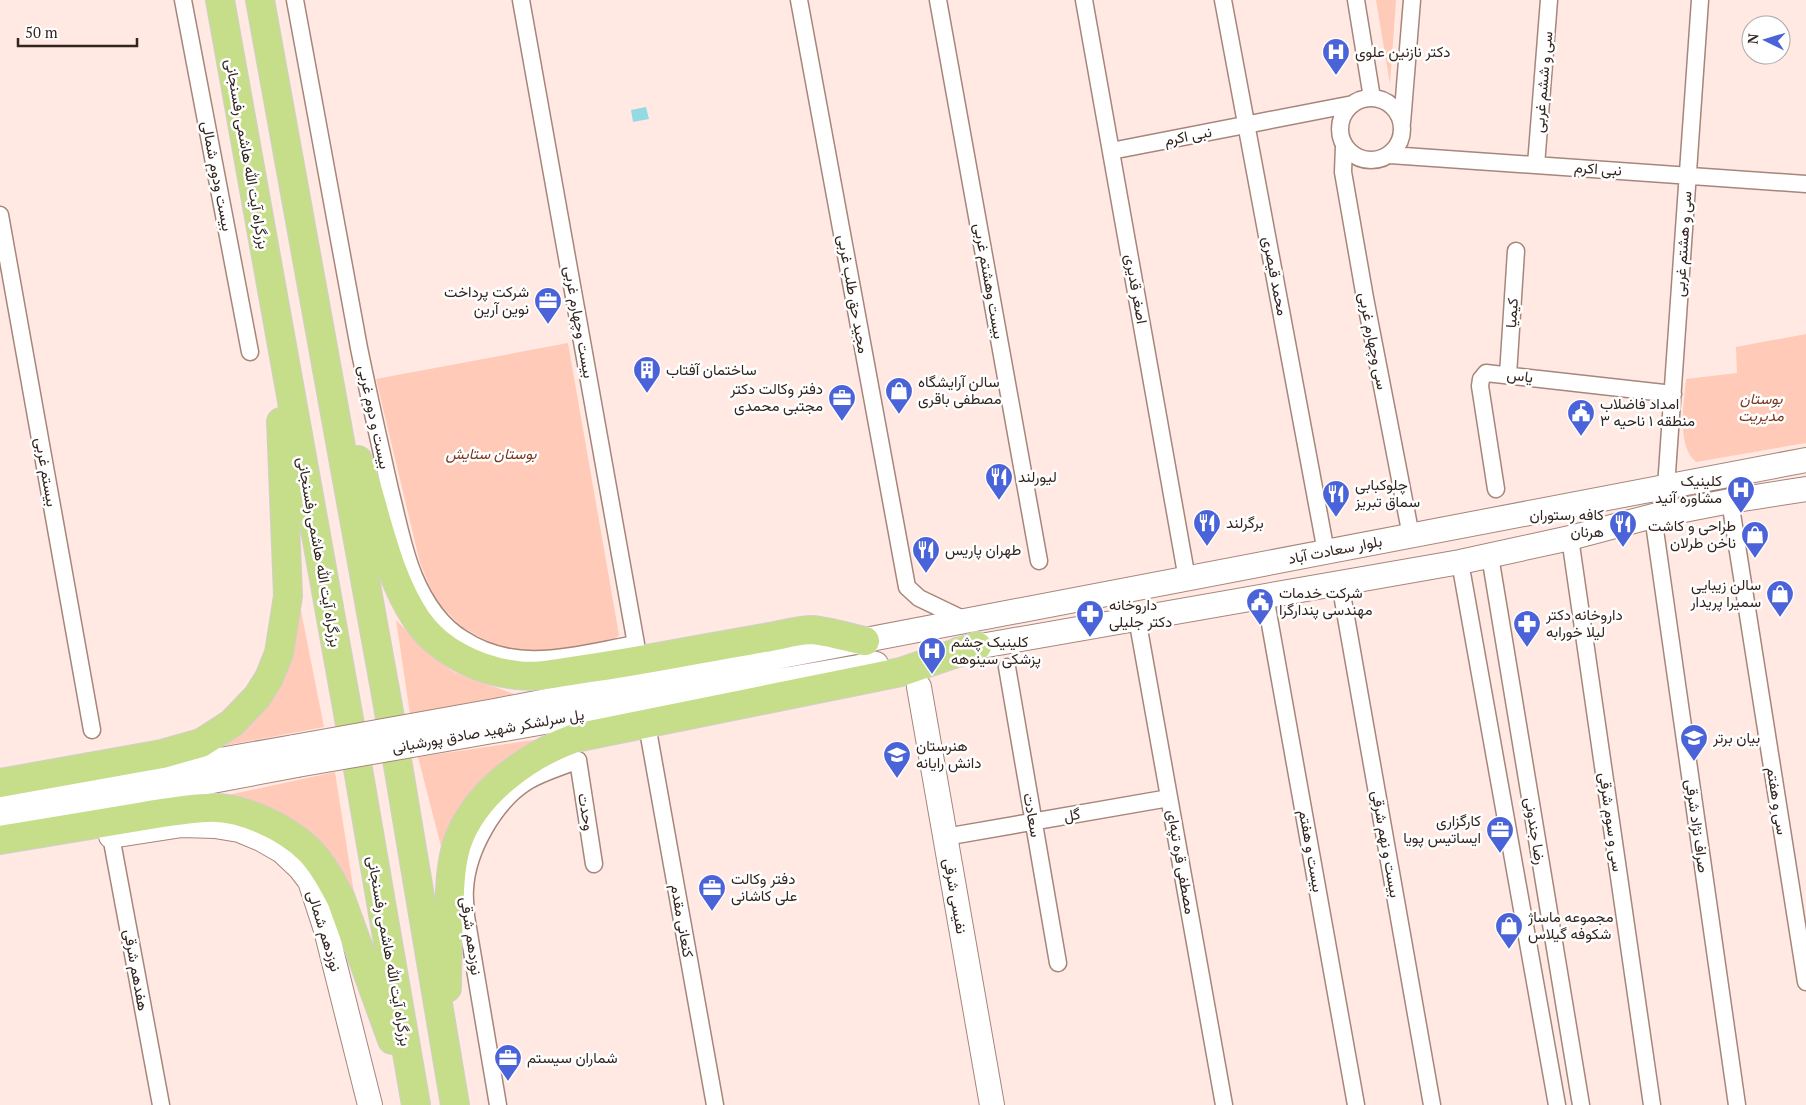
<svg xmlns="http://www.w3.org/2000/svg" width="1806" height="1105" font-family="'PT Serif',Vazirmatn,serif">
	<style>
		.green { fill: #ffcab7 }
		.water { fill: #94dae3 }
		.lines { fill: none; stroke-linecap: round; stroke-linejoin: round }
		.street-casing { stroke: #a6867a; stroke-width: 19 }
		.secondary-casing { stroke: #a6867a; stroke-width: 26 }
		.highway-casing { stroke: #d2cfce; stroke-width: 30 }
		.street { stroke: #fff; stroke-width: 16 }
		.secondary { stroke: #fff; stroke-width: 24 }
		.highway { stroke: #c6dd89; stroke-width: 28 }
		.secondary-bridge-casing { stroke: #a6867a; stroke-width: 26; stroke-linecap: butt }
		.secondary-bridge { stroke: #fff; stroke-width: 24 }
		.labels { text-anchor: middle; stroke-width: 5; stroke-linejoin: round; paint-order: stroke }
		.poi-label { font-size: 15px; fill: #322520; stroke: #fff; text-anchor: start }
		.street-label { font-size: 15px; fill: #322520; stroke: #fff }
		.park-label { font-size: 15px; font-style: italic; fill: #7b381e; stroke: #fff }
	</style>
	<rect width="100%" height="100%" fill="#ffe9e2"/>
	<!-- green -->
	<path class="green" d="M1376,0H1396L1390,84Z
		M1806,334V443L1696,462C1676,445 1684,403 1686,379L1737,373L1736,347Z
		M568,343L619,635L615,639L534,654L496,646L462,627L436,601L420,563L376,379Z
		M300,606L324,727L212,748Z
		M396,620L432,657L454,672L514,694L410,714Z
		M547,738L444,858L418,757Z
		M335,772L355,899L229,802L228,795Z"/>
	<!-- water -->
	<path class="water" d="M646,107L649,119L633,122L631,110Z"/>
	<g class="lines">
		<defs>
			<path id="street" d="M183,0L250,352
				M295,0C316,116 338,232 359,348C369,397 380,445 391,494C398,521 403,550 414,576C424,600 440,625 463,639C518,675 577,654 636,644L521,0
				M799,0L907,587L919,598L967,621
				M938,0L1039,561
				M1084,0L1187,579
				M1223,0L1326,552
				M1356,0L1372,98
				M1340 129a31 31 0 1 1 62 0a31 31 0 1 1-62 0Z
				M1402,123L1412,0
				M1344,146L1343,172L1365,298L1411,536
				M1111,151L1353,104
				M1390,155L1806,184
				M1536,165L1549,0
				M0,215L92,730
				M1508,375L1516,251
				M1666,487L1700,0
				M1496,489L1480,386L1481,379L1486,373L1673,394
				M1730,501L1806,982
				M1653,516L1737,1105
				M1570,538L1652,1105
				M1490,556L1581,1105
				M1460,562L1557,1105
				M1340,583L1432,1105
				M1265,596L1356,1105
				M1137,618L1224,1105
				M1007,667L1058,963
				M649,736L715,1105
				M111,836L161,1105
				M945,837L1169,798
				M498,1105L466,916C466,907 464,898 465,889C467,850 495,801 528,781C543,772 562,767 578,760L594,864"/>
			<path id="secondary" d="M958,650L1460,562L1570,538L1653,516L1730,501L1806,489
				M919,687L992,1105
				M500,710L1806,460
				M504,729L876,664
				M0,799L294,747
				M0,821L297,765
				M111,836L182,825L215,826L239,830L261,839L282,851L300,868L310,881L326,930L370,1105"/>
			<path id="highway" d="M220,0L358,769L416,1105
				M260,0L388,706L455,1105
				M358,460C377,513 385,572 417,620C439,652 479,671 517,675C539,678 562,672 584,669C644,661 704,648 764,638C779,636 797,630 812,630C827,631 850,638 865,641
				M0,783L162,754L201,743L232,723L257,697L269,678L279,653L288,596L281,422
				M0,840C44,833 88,825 132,818C156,814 182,809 207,808C241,806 286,827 310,851C323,865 332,882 341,899L392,1040
				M447,988C447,963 448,939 449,915C450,891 450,867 457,844C474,793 528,755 575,738L901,672L977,646"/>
		</defs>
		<!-- street casing -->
		<use href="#street" class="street-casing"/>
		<!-- secondary casing -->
		<use href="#secondary" class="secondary-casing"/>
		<!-- highway casing -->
		<use href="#highway" class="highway-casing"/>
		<!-- street -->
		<use href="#street" class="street"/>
		<!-- secondary -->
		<use href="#secondary" class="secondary"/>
		<!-- highway -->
		<use href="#highway" class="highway"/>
		<defs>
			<path id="secondary-bridge" d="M294,747L500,710
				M297,765L504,729"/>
		</defs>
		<!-- secondary-bridge casing -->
		<use href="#secondary-bridge" class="secondary-bridge-casing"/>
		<!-- secondary-bridge -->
		<use href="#secondary-bridge" class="secondary-bridge"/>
	</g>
	<!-- icons -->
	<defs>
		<symbol id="hospital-pin" viewBox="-11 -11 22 30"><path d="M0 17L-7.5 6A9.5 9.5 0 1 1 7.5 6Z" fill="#4b63d8" stroke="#fff"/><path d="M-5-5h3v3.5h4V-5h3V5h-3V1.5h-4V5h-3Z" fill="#fff"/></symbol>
		<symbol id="office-pin" viewBox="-11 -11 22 30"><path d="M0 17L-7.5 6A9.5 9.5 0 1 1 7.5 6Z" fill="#4b63d8" stroke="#fff"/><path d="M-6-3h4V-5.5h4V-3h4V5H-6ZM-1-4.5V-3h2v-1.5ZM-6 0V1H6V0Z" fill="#fff"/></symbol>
		<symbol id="building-pin" viewBox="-11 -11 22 30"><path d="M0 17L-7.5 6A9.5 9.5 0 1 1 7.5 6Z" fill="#4b63d8" stroke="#fff"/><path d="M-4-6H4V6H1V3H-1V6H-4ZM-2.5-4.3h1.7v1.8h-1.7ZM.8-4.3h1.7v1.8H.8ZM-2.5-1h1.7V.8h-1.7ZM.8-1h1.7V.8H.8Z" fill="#fff"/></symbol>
		<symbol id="shop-pin" viewBox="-11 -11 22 30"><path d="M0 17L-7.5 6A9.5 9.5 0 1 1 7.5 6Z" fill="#4b63d8" stroke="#fff"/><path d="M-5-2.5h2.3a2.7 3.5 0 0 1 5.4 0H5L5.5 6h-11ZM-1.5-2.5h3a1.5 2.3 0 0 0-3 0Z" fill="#fff"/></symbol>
		<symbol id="civic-pin" viewBox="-11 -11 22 30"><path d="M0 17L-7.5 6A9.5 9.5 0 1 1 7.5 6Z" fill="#4b63d8" stroke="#fff"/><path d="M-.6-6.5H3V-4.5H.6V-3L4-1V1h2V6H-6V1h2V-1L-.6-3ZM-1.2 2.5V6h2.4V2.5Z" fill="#fff"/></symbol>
		<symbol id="restaurant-pin" viewBox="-11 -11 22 30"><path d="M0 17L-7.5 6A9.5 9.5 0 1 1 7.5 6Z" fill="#4b63d8" stroke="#fff"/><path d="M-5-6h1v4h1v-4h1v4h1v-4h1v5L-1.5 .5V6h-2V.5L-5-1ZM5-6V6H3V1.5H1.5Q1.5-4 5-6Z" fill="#fff"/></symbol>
		<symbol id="pharmacy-pin" viewBox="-11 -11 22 30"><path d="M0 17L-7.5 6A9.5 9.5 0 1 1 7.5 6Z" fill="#4b63d8" stroke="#fff"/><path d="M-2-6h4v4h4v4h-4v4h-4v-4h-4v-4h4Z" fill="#fff"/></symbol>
		<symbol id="school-pin" viewBox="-11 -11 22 30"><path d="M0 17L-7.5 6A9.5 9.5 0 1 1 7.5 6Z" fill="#4b63d8" stroke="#fff"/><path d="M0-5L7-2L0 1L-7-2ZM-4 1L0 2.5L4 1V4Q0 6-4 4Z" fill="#fff"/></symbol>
	</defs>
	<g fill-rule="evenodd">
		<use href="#hospital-pin" x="1320" y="36" width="32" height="43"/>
		<use href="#office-pin" x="532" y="285" width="32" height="43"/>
		<use href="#building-pin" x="631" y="354" width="32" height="43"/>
		<use href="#shop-pin" x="883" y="375" width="32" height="43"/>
		<use href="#office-pin" x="826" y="382" width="32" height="43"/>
		<use href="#civic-pin" x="1565" y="397" width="32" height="43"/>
		<use href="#restaurant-pin" x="983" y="461" width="32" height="43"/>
		<use href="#hospital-pin" x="1725" y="474" width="32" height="43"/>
		<use href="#restaurant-pin" x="1320" y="478" width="32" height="43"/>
		<use href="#restaurant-pin" x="1191" y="507" width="32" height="43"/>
		<use href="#restaurant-pin" x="1607" y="508" width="32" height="43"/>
		<use href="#shop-pin" x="1739" y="519" width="32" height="43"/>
		<use href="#restaurant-pin" x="910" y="534" width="32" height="43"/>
		<use href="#shop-pin" x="1764" y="578" width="32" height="43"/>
		<use href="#civic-pin" x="1244" y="586" width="32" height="43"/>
		<use href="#pharmacy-pin" x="1074" y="598" width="32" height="43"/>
		<use href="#pharmacy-pin" x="1511" y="608" width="32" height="43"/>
		<use href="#hospital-pin" x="916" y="635" width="32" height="43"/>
		<use href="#school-pin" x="1678" y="722" width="32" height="43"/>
		<use href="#school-pin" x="881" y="739" width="32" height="43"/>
		<use href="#office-pin" x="1484" y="814" width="32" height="43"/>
		<use href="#office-pin" x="696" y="872" width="32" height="43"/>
		<use href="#shop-pin" x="1493" y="910" width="32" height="43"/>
		<use href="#office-pin" x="492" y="1042" width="32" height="43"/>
	</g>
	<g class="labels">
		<!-- poi labels -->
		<g class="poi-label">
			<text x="1355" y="57">دکتر نازنین علوی</text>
			<text x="529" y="297" text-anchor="end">شرکت پرداخت<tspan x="529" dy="17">نوین آرین</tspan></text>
			<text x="666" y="375">ساختمان آفتاب</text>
			<text x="918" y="387">سالن آرایشگاه<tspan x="918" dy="17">مصطفی باقری</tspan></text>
			<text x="823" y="394" text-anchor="end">دفتر وکالت دکتر<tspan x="823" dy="17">مجتبی محمدی</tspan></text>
			<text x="1600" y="409">امداد فاضلاب<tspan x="1600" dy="17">منطقه ۱ ناحیه ۳</tspan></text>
			<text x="1018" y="482">لیورلند</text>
			<text x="1722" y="486" text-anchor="end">کلینیک<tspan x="1722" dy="17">مشاوره آنید</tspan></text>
			<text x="1355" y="490">چلوکبابی<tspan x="1355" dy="17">سماق تبریز</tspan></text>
			<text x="1604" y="520" text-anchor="end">كافه رستوران<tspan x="1604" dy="17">هرنان</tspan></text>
			<text x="1226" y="528">برگرلند</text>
			<text x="1736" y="531" text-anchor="end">طراحی و کاشت<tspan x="1736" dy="17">ناخن طرلان</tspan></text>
			<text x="945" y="555">طهران پاریس</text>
			<text x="1761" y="590" text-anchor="end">سالن زیبایی<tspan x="1761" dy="17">سمیرا پریدار</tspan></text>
			<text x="1279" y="598">شرکت خدمات<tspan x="1279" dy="17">مهندسى پندارگرا</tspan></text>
			<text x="1109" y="610">داروخانه<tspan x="1109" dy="17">دکتر جلیلی</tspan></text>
			<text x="1546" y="620">داروخانه دکتر<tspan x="1546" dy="17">لیلا خورابه</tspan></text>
			<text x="951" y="647">کلینیک چشم<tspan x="951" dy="17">پزشکی سینوهه</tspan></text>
			<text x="1713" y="743">بیان برتر</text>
			<text x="916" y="751">هنرستان<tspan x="916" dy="17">دانش رایانه</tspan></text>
			<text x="1481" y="826" text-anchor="end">کارگزاری<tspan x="1481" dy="17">ایساتیس پویا</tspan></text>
			<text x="731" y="884">دفتر وکالت<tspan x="731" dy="17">علی کاشانی</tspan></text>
			<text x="1528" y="922">مجموعه ماساژ<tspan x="1528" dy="17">شکوفه گیلاس</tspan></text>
			<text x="527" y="1063">شماران سیستم</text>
		</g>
		<!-- street labels -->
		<g class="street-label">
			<text transform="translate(1543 82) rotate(-85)" y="5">سی و ششم غربی</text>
			<text transform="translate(1188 136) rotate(-11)" y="5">نبی اکرم</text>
			<text transform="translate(247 154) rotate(80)" y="5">بزرگراه آیت الله هاشمی رفسنجانی</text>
			<text transform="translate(1598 169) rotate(4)" y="5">نبی اکرم</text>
			<text transform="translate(217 176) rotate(79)" y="5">بیست ودوم شمالی</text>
			<text transform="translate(1683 244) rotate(-86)" y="5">سی و هشتم غربی</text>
			<text transform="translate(1275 276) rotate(79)" y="5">محمد قیصری</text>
			<text transform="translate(989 281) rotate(80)" y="5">بیست وهشتم غربی</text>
			<text transform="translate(1136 289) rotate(80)" y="5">اصغر قدیری</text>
			<text transform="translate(853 294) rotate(80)" y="5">مجید حق طلب غربی</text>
			<text transform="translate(1512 313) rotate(-86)" y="5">کیمیا</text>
			<text transform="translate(579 322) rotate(80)" y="5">بیست وچهارم غربی</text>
			<text transform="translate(1373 341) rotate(79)" y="5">سی وچهارم غربی</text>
			<text transform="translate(1520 376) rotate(7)" y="5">یاس</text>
			<text transform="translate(374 417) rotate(78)" y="5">بیست و دوم غربی</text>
			<text transform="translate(46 472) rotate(80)" y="5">بیستم غربی</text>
			<text transform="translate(1335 550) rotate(-11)" y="5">بلوار سعادت آباد</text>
			<text transform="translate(319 552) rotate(80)" y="5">بزرگراه آیت الله هاشمی رفسنجانی</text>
			<text transform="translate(488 731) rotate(-10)" y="5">پل سرلشکر شهید صادق پورشیانی</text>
			<text transform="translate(1777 801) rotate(81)" y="5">سی و هفتم</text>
			<text transform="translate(586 812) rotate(81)" y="5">وحدت</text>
			<text transform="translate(1032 815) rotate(80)" y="5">سعادت</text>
			<text transform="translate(1072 815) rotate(-10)" y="5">گل</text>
			<text transform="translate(1611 822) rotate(82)" y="5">سی و سوم شرقی</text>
			<text transform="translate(1697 826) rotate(82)" y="5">صراف‌ نژاد شرقی</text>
			<text transform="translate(1535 831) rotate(81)" y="5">رضا جندونی</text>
			<text transform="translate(1386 844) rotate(80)" y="5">بیست و نهم شرقی</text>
			<text transform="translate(1311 851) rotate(80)" y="5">بیست و هفتم</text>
			<text transform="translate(1181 862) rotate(80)" y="5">مصطفی قره تپه‌ای</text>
			<text transform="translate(955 896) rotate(80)" y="5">نفیسی شرقی</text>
			<text transform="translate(682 921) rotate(80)" y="5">کنعانی مقدم</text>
			<text transform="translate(324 931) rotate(73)" y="5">نوزدهم شمالی</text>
			<text transform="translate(471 936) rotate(82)" y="5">نوزدهم شرقی</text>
			<text transform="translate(389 951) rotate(80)" y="5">بزرگراه آیت الله هاشمی رفسنجانی</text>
			<text transform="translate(136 970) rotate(80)" y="5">هفدهم شرقی</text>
		</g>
		<!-- park labels -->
		<g class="park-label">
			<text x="1761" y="404">بوستان<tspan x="1761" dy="17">مدیریت</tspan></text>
			<text x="491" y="459">بوستان ستایش</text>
		</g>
	</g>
	<!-- north arrow -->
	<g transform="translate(1766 40) rotate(275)"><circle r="24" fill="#ffffff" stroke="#ada8a6"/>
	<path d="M0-4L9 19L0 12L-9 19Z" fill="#4b63d8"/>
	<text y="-8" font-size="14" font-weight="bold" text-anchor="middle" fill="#322520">N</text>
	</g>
	<!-- scale -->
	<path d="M18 38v8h119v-8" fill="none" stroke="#322520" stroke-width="2.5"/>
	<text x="25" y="38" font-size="15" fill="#322520" stroke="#ffffff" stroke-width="4" paint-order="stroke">50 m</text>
</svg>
